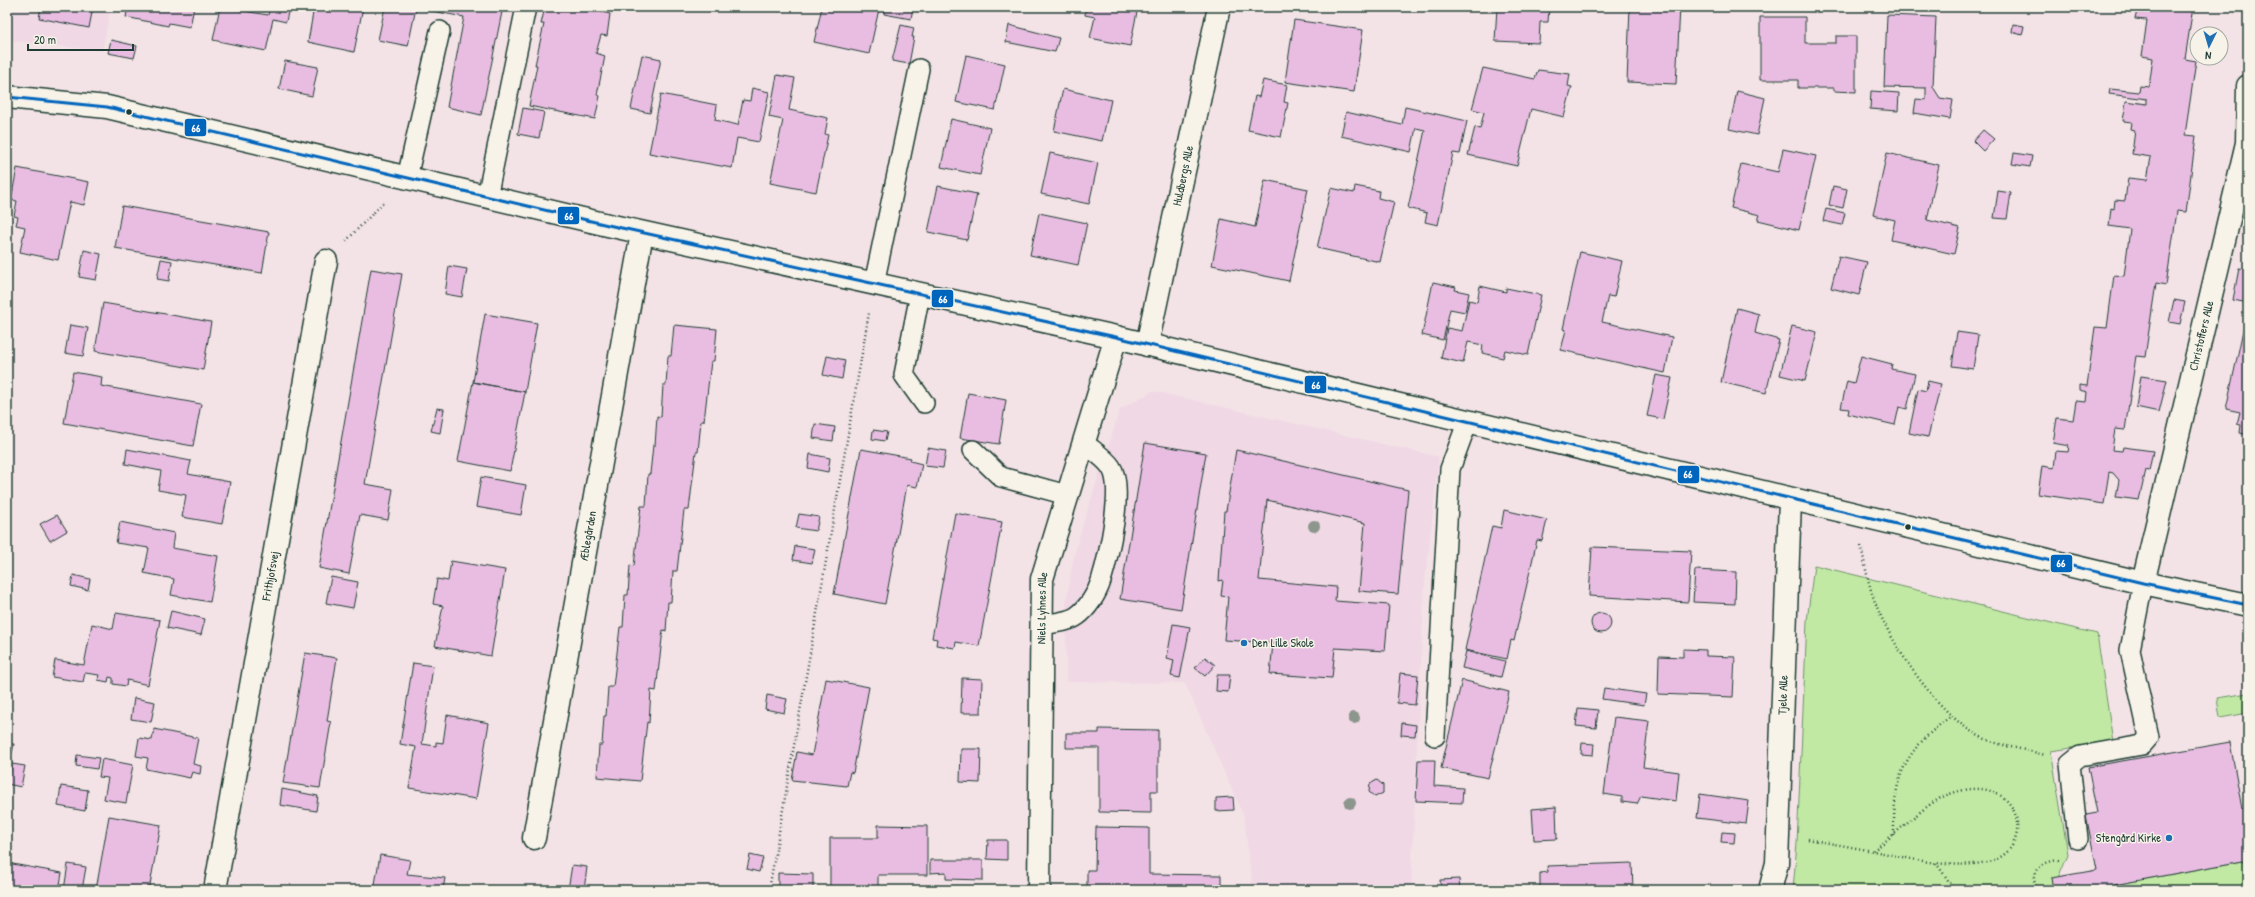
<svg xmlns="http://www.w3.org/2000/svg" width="2255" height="897" font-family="'Patrick Hand',sans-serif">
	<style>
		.built { fill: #f0d8e5 }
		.green { fill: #c1e9a4; stroke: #70936c }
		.building { fill: #e9bde2; stroke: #1f3d34 }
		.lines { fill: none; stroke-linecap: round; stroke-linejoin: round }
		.service-casing { stroke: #1f3d34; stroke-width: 22 }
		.minor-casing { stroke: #1f3d34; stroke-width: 25 }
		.tertiary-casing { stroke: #1f3d34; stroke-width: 25 }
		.path { stroke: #1f3d34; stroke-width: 2.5; stroke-dasharray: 1 3; stroke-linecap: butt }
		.service { stroke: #f7f3e8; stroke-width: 19 }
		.minor { stroke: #f7f3e8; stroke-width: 22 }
		.tertiary { stroke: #f7f3e8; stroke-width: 22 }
		.bus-1-casing { stroke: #f7f3e8; stroke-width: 6 }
		.bus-1 { stroke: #0065bd; stroke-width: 3 }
		.tree { fill: #8c968d }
		.bus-dot { fill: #1f3d34; stroke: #f7f3e8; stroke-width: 1.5 }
		.poi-dot { fill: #1f6fb2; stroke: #f7f3e8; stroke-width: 1.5 }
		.labels { text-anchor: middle; stroke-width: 3; stroke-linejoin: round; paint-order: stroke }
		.street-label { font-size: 12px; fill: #1f3d34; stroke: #f7f3e8 }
		.poi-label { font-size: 12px; fill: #1f3d34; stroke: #f7f3e8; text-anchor: start }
		.line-badge { stroke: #f7f3e8; stroke-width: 1.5 }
		.badge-label { font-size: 11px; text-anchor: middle; font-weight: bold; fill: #fff }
	</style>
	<rect width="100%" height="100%" fill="#f3e3e6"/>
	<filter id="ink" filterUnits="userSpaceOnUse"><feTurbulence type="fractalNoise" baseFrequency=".025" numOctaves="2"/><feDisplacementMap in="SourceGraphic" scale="8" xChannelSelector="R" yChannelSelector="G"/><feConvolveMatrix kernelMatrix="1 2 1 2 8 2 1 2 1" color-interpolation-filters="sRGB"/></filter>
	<g filter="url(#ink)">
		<!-- built -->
		<path class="built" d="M7,7H111L102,51L7,40Z
			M1153,391L1439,457L1424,591L1411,890H1253L1244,817L1185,683L1066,682V605L1072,565L1079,537L1120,409Z"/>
		<!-- green -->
		<path class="green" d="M1814,565L2097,634L2113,742L2051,751L2068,854L2053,890H1793L1797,843L1807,621Z
			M2248,693V713L2220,718L2217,698Z
			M2248,860V890H2115L2114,885Z"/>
		<!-- building -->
		<path class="building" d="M41,7H93L89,28L39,18Z
			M128,7H194L190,27L169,23L168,26L126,17Z
			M220,7L268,15L270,7H289L286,22L273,19L266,51L213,40Z
			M314,7H363L354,52L308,42Z
			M385,7H503L481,115L447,107L464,17L416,8L408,46L378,40Z
			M545,7H603L602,12L610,14L607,36L601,35L596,53L605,56L597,95L600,96L595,119L529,106L537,65H535L544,24H541Z
			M822,7L879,9L869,54L814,42Z
			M885,7H913L911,19L884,14Z
			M1086,7H1138L1130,46L1090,38L1095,17L1085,15Z
			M1497,7H1549L1548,22H1540L1539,43L1495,41Z
			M1630,7H1680L1676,84L1627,82Z
			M2148,7H2193L2185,59L2196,61L2185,135L2196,136L2186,212L2177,211L2166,285L2156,283L2145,357L2136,356L2125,430L2115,429L2112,450L2122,451L2123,447L2153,451L2149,471L2146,470L2139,500L2116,497L2119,480L2113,473L2109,472L2104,504L2038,494L2042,466L2054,468L2056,451L2068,452L2069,446L2053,443L2057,418L2073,420L2076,401L2086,402L2087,392L2079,390V385L2087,386L2095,327L2107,328L2114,275L2124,276L2130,229L2109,226L2111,208L2114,209L2115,200L2125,201L2128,178L2147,180L2151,157L2132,154L2135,130L2131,129L2132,122L2123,121L2126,101L2147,104V99L2109,94L2110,89L2139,92L2140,86L2149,87L2153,58L2142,56L2147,20L2135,19L2137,11L2147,12Z
			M1887,15L1936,17L1933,87L1940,98L1953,100L1950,119L1914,113L1916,99L1926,100V88L1884,87Z
			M1760,17H1805V43H1836V36H1856V92L1834,91V88H1798V80H1760Z
			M1294,20L1363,30L1354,92L1285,82Z
			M2013,24L2024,26L2022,35L2012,32Z
			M901,25L914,28L912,37H914L909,64L892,61Z
			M1009,25L1059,38L1055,52L1006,42Z
			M111,40L137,46L134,58L108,53Z
			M642,55L661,59L650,113L631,109Z
			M966,55L1005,64L995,110L956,102Z
			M285,61L318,67L312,96L279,89Z
			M1483,68L1535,79L1538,70L1570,74L1568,86L1572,87L1564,117L1531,109L1517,166L1468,155L1475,127L1480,129L1484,112L1472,109Z
			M777,75L795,78L789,110L828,118L825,134L828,135L816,192L770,183L783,120L769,117Z
			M1263,80L1287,85L1284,102L1288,103L1281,137L1248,130L1255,96L1259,97Z
			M752,88L769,92L759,142L737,138L732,168L649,153L661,94L717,105L715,120L738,125L743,100L750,101Z
			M1063,89L1111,100L1102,141L1054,131Z
			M1737,91L1765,98L1757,135L1729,129Z
			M1871,91L1899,93L1898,111L1870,109Z
			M1405,107L1467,121L1460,154L1453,153L1438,225L1425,222L1427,213L1408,208L1425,130L1416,128L1411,152L1341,136L1346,112L1402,125Z
			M523,108L544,112L539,138L518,134Z
			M951,119L990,128L980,175L941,167Z
			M1983,130L1994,139L1983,151L1973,141Z
			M1783,149L1816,156L1799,230L1758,220L1760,215L1731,208L1741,164L1778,172Z
			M1050,153L1098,163L1089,204L1041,194Z
			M1887,153L1939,165L1927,220L1960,228L1954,254L1891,240L1895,220L1873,215Z
			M2014,153L2032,156L2030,167L2012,164Z
			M17,168L89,182L84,205L70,202L58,260L20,252L25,227L16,225L18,217L14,216L17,201L11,200Z
			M1265,180L1308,189L1289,281L1212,265L1221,219L1255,227Z
			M938,186L977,194L967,240L928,232Z
			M1355,186L1379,191L1378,198L1394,202L1380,262L1317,248L1331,188L1354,193Z
			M1833,186L1847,189L1843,208L1829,205Z
			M1998,191L2011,193L2007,219L1994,218Z
			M122,206L269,232L262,273L115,248Z
			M1826,209L1845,213L1842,225L1823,221Z
			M1039,213L1087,223L1078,265L1030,255Z
			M84,250L101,254L96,280L79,277Z
			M1580,252L1622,261L1614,297L1608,296L1602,322L1672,337L1665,373L1561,350L1566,330L1563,329Z
			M1839,256L1867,262L1859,295L1831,288Z
			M161,259L172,261L169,281L157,279Z
			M449,266L467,269L462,297L445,294Z
			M2239,268L2248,269V303L2233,300Z
			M371,269L402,274L365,484L393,489L388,520L360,515L349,574L319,568Z
			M1433,282L1456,287L1455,290L1469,293L1465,312L1450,309L1443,340L1422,335Z
			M1480,286L1506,292V288L1541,295L1528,355L1505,350L1503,358L1482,353L1483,345L1468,342L1463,363L1441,358L1447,328L1462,331L1469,300L1477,302Z
			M2174,300L2185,302L2180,324L2169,322Z
			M103,303L211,322L203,370L95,351Z
			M1737,308L1759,314L1755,333L1779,340L1766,393L1721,382Z
			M485,314L537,323L525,392L473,382Z
			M2245,321H2248V435L2240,433L2241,425L2237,424L2240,412L2226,409Z
			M70,325L88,328L83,356L65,353Z
			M674,325L717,329L714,361H711L704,421H701L698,452H696L689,510H684L677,571H673L671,602H668L666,631L663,630L656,691L651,690L649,723L647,722L640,781L597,777L599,745H602L604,716H606L608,687H613L620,627H623L625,595H628L630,565L634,566L641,506H646L648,474H650L653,445L655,446L657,416L661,417L663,385H666L668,356H671Z
			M1792,326L1817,332L1805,381L1780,375Z
			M1957,332L1978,335L1973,369L1952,366Z
			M827,356L845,360L842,379L823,375Z
			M1861,356L1892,364L1891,369L1915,374L1907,409L1899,407L1895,425L1848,414L1849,409L1841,408L1847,381L1854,383Z
			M73,372L102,377L101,386L201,404L193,446L64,423Z
			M1656,375L1672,378L1663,419L1647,416Z
			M2141,376L2167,380L2159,412L2136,407Z
			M1928,381L1941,384L1928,437L1909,433L1918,389L1926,391Z
			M473,382L525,392L510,471L458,461Z
			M968,393L1006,400L999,444L960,438Z
			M437,408L444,409L440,433L431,431Z
			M815,424L835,427L833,441L813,438Z
			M873,430L887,432L885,441L872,439Z
			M1145,443L1206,453L1181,609L1120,599Z
			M928,448L946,451L943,468L925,466Z
			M127,449L191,461L188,474L230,482L222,524L182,517L186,495L158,490L161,471L125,464Z
			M861,449L911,458L910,461L922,464L917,487L907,485L885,604L834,594Z
			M1236,450L1408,490L1398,594L1359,591L1365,523L1267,500L1259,580L1336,587L1335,601L1389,605L1385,651L1335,648L1332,678L1270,674L1273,643L1224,640L1228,597L1221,596L1223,580L1219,581L1224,511H1226Z
			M810,454L830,458L828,472L808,468Z
			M481,477L526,485L521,515L476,507Z
			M1504,510L1547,520L1542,541L1537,540L1514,641L1511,640L1507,659L1465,650L1492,526L1501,528Z
			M955,513L1002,522L979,646L956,642L955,648L936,645L937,639L932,638Z
			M799,514L819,517L816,531L796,528Z
			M57,515L67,531L50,541L40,524Z
			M120,522L174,533L172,548L218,556L210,602L171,595L174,579L144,573L149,548L116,543Z
			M795,546L815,549L812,563L793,560Z
			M1592,547L1691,551L1688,602L1589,596Z
			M451,561L505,570L491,656L435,646L443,606L433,604L437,579L448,581Z
			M1695,570L1736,572L1735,604L1693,602Z
			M73,575L90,579L88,590L71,586Z
			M331,577L358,582L353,608L326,603Z
			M171,611L205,619L201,635L167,628Z
			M116,613L160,620L148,685L127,680L126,686L113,684V678L109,677L108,682L98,680L99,675L85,673L83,682L52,677L55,660L84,665L92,624L113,629Z
			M1591 623a10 10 0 1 1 20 0a10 10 0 1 1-20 0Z
			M1173,624L1190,627L1180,678L1171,676L1174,660L1167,658Z
			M1683,649L1706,650V656L1735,657L1733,697L1658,694L1659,656L1683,657Z
			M1466,651L1505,661L1501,677L1462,668Z
			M305,653L337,658L327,721L331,722L320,788L283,783Z
			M1205,657L1215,665L1205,676L1195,668Z
			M413,663L433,666L422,744L436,746V742L443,743L447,715L489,723L476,799L409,788L416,747L400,744Z
			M1400,673L1418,675L1415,705L1397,703Z
			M1217,675H1230L1228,692L1216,691Z
			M962,678L982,679L981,713H961Z
			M826,679L869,687L853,773L850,772L847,786L792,780L797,752L812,755Z
			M1462,680L1509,692L1488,778L1441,768Z
			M1604,688L1646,694L1644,705L1602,699Z
			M767,695L787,699L784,713L765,709Z
			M134,698L155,702L151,722L131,719Z
			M1578,708L1598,710L1596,728L1576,726Z
			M1614,717L1649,721L1643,767L1679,772L1676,801L1641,796L1637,804L1622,802V797L1604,794Z
			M1402,723L1416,725L1415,736L1401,735Z
			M154,729L198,738L193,764L201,766L200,774L192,772L190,778L146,769L148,758L136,756L139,738L152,740Z
			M1099,729L1158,730V791H1151V813L1099,812V748H1066V733H1099Z
			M2230,742L2242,809L2248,808V860L2114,885L2115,890H2053L2051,878L2097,870L2086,815L2097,813L2088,767Z
			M1582,743L1594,744L1593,755L1581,754Z
			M7,744H14L12,753L7,752Z
			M961,749H981L980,783L960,782Z
			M77,755L99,758L97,769L76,766Z
			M102,759L133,765L126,803L104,799L108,778L99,777Z
			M1418,760H1435L1434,786L1463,788L1462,803L1416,801Z
			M12,764L25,766L21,787L7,784Z
			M1377,780L1383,785V793L1375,797L1369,792L1370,784Z
			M61,786L88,790L85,811L58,806Z
			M282,789L318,796L316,811L280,805Z
			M1700,794L1749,801L1746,824L1697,818Z
			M1233,797L1234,810L1216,811V798Z
			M1556,807L1557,839L1534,840L1532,809Z
			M109,816L161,825L149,890H96Z
			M878,825L927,826V875H878V887H830V838H878Z
			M1096,827L1149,828V874L1221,875V890H1087V870H1095Z
			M1722,832L1735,833L1734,843L1721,842Z
			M988,840H1007V860L987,859Z
			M380,855L410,860L407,874L445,878L443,890H374Z
			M750,855L763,858L759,872L747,869Z
			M930,860H983V880L946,879V872L930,873Z
			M7,863L62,873L59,890H7Z
			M1632,863L1633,890H1540V873L1548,872L1547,866Z
			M68,864L86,867L82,890H64Z
			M572,865L587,867L584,890H568Z
			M778,873L813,874V890H778Z
			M1459,879L1460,890L1496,886L1497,890H1441L1440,880Z
			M633,885L661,890H632Z"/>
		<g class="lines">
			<defs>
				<path id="service" d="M407,178L440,31
					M487,197L526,7
					M874,284L919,69
					M920,294L904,375L924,403
					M973,450L1001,477L1067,495
					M1041,625C1051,623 1069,622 1077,616C1087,609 1097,594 1101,581C1108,558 1125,487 1111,467C1105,458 1092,450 1083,442
					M1435,736L1450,469L1467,423
					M2078,839L2070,764L2080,756L2142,745L2149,737L2130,650L2143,583"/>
				<g id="minor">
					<path id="s1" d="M1147,345L1219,7"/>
					<path id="s2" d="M2143,583L2247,143L2248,86"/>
					<path id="s3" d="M534,838L642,233"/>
					<path id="s4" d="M215,890L326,261"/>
					<path id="s5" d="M1039,890L1042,579L1116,337"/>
					<path id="s6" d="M1770,890L1777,863L1790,500"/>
				</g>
				<path id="tertiary" d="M7,97L107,107L608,225L1116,337L2143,583L2248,605"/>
			</defs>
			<!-- service casing -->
			<use href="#service" class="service-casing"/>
			<!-- minor casing -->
			<use href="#minor" class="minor-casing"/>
			<!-- tertiary casing -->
			<use href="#tertiary" class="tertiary-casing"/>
			<!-- path -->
			<path class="path" d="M346,241L383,203
				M1861,546C1865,564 1868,584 1875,602C1891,645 1941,719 1983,738C2003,747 2025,749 2045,755
				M1894,835C1893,776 1903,752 1951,716
				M1808,839C1833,844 1858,848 1883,853C1917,860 1955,870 1991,861C2038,848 2021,766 1947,795C1924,804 1895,836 1872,851
				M1936,863L1955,890
				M769,890L869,313
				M2035,890C2032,870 2040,862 2059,860"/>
			<!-- service -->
			<use href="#service" class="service"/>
			<!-- minor -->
			<use href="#minor" class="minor"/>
			<!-- tertiary -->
			<use href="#tertiary" class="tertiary"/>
			<defs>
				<path id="bus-1" d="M7,97L107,107L608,225L1116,337L2143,583L2248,605"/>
			</defs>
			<!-- bus-1 casing -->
			<use href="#bus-1" class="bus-1-casing"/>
			<!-- bus-1 -->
			<use href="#bus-1" class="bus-1"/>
		</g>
		<!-- trees -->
		<g class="tree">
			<circle cx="1314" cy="526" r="6"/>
			<circle cx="1354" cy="718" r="6"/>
			<circle cx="1350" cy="803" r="6"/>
		</g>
	</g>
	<!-- markers -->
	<g class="bus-dot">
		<circle cx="129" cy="112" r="3.5"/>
		<circle cx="1908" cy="527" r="3.5"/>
	</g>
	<g class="poi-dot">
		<circle cx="1244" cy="643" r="4"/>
		<circle cx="2169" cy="838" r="4"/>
	</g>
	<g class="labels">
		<!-- street labels -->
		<g class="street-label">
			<text dy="4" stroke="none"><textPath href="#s1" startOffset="173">Huldbergs Alle</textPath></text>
			<text dy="4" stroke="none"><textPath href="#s2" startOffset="254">Christoffers Alle</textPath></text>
			<text dy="4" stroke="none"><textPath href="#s3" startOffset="307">Æblegården</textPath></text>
			<text dy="4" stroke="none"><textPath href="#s4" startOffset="319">Frithjofsvej</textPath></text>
			<text dy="4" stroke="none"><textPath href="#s5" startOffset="282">Niels Lyhnes Alle</textPath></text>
			<text dy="4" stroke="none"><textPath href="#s6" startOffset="196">Tjele Alle</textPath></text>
		</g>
		<!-- poi labels -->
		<g class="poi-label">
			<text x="1252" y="647">Den Lille Skole</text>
			<text x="2161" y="842" text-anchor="end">Stengård Kirke</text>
		</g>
	</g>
	<g class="line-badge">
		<rect x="184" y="118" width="23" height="19" rx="4" fill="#0065bd"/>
		<rect x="557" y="206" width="23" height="19" rx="4" fill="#0065bd"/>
		<rect x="931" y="289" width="23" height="19" rx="4" fill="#0065bd"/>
		<rect x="1304" y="375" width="23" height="19" rx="4" fill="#0065bd"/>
		<rect x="1677" y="465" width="23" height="19" rx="4" fill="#0065bd"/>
		<rect x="2050" y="554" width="23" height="19" rx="4" fill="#0065bd"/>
	</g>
	<g class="badge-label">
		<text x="196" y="132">66</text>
		<text x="569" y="220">66</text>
		<text x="943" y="303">66</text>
		<text x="1316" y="389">66</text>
		<text x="1688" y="478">66</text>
		<text x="2061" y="567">66</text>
	</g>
	<!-- margin -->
	<rect width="2255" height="897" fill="none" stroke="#f7f3e8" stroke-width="24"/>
	<rect x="12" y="12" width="2231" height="873" fill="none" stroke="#1f3d34" stroke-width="1.5" filter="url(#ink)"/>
	<!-- north arrow -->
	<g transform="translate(2209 46) rotate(185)"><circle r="19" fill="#f7f3e8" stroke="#a1aaa0"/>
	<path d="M0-3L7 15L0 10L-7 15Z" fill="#1f6fb2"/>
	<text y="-6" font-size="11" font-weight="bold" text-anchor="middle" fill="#1f3d34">N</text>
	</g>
	<!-- scale -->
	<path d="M28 44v6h105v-6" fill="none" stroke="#1f3d34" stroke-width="2"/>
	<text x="34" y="44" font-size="12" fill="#1f3d34" stroke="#f7f3e8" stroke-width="3" paint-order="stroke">20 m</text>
</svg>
